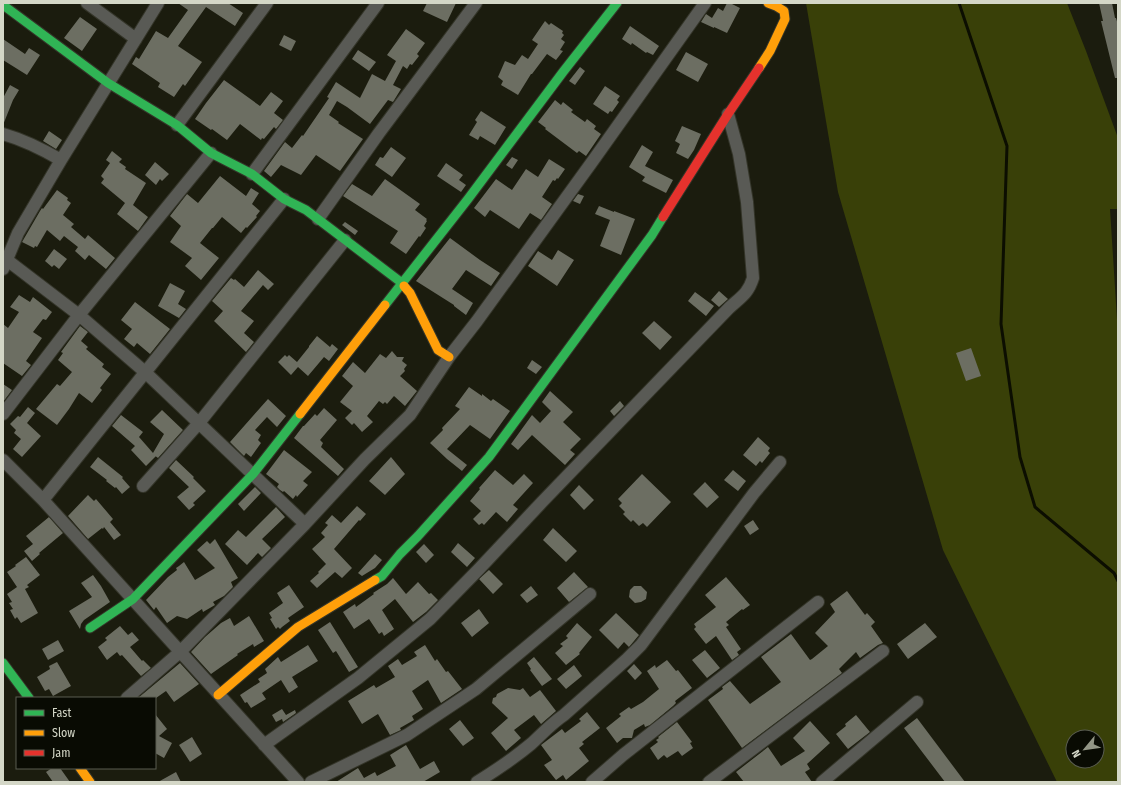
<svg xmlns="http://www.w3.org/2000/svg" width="1121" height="785" font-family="'Fira Sans Condensed',sans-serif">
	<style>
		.green { fill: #394008; fill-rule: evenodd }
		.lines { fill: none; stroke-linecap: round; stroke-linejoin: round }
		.stream { stroke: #0c0e01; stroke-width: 3 }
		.building { fill: #6c6e62 }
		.street-casing { stroke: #343529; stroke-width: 14 }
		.fast-casing { stroke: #343529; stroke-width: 11 }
		.slow-casing { stroke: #343529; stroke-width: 11 }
		.jam-casing { stroke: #343529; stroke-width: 11 }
		.street { stroke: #595a55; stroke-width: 12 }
		.fast { stroke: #30b455; stroke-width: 9 }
		.slow { stroke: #ff9f0a; stroke-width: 9 }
		.jam { stroke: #e5322d; stroke-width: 9 }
	</style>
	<rect width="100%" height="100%" fill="#1b1c0e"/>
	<!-- green -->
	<path class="green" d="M806,3H1067L1086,51L1118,138V209H1110L1118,335V782H1057L943,550L838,192ZM1073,737H1097V761H1073Z"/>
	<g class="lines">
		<!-- stream -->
		<path class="stream" d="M959,3L1007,146L1001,324L1020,457L1035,507L1114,573L1118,581"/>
	</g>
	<!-- building -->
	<path class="building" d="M178,3H228L243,13L235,26L206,7L178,46L202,62L185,86L183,84L174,97L158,87L160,83L132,64L136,57L139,59L156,31L168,38L188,10Z
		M427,3H456L447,22L423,11Z
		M727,3H730L740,8L727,33L714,27V28L701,22L706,14L712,18L718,8L723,11Z
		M1099,3H1112L1115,18H1116L1118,25V78H1115L1101,21H1103Z
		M80,17L97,29L82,51L64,38Z
		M545,21L549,25L551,23L563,31L562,33L564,35L561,39L565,42L560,50L563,51L556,60L547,54L532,74H531L518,95L501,85L503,81L498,77L505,61L515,65L522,55L528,59L538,44L532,40Z
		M630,26L659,46L653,55L647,52L646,53L632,43L631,45L622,39Z
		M406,29L425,43L417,54L419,56L412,65L410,64L407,69L403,66L393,85L401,89L393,102L388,100L370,124L347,107L337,101L329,115L339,122L338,123L363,139L340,171L316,155L301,175L281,165L271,177L264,171L285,142L292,148L302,135L303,136L329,98L327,97L336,82L360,98L372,74L385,81L396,61L387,55Z
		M284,35L296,41L291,51L279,45Z
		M3,39L25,54L29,48L40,55L27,75L3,60Z
		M358,50L376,62L369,71L352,59Z
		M686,52L708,64L698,82L676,70Z
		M580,67L585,71L575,85L569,81Z
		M224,80L260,106L271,92L283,101L274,113L283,120L276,129L274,127L264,139L262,138L261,140L240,124L227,140L212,129L211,130L195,119L206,103Z
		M10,85L19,90L13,100L3,125V98Z
		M605,86L620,96L617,100L619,102L612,112L610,111L608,114L593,104Z
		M555,100L561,105L563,102L573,110L571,112L585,122L587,119L596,126L594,129L601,134L586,156L579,151L577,153L545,129L546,128L538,122Z
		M481,111L506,127L495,145L480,136L478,140L469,135L477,122L475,120Z
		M682,126L701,134L694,150L688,159L676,153L680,144L675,141Z
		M49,131L62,140L56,149L43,141Z
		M642,145L653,152L645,166L673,180L666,193L642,181L645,177L629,167Z
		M391,147L406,158L392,177L375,165L380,157L383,158Z
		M112,151L122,159L119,162L126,167L125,169L146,183L133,205L148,217L138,231L117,214L125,203L101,183L104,179L101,176L110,163L106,160Z
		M512,157L518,160L512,169L506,165Z
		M549,159L565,169L558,179L557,178L555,181L553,180L542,197L552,204L541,220L530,213L519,229L490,210L485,217L474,208L496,179L512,190L526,169L538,177Z
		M155,162L169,174L162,181L160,179L156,185L145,175Z
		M446,163L463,175L459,180L466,185L461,192L437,176Z
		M220,176L246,196L251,188L259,193L252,204L260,211L256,216L257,217L247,228L246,227L241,233L222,217L213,228H212L200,243L219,258L201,280L185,266L192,258L170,242L181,226L170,216L187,194L198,203Z
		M385,179L420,204L415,210L427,219L426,220L427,221L424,226L426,228L420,237L419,236L406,254L390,243L398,231L343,196L352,184L372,196Z
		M57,190L68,198L67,200L71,203L63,215L74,224L71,227L85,239L88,235L115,258L106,269L89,255L85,260L75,251L78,247L64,236L60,241L47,230L37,247L35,246L34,248L22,242L40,211L42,208L43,209Z
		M578,194L584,196L580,204L573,201Z
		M599,206L614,212V211L635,219L621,255L600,246L610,220L595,214Z
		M345,222L358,231L355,235L342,225Z
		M450,238L480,260L500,273L491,286L466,270L452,289L473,303L466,315L454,306V305L416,281Z
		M54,249L67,259L59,269L54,265L52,267L45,261Z
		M558,250L574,260L557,286L528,266L538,251L552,260Z
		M258,270L274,284L268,290L263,285L241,311L254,321L244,333L254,342L246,352L214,321L223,311L212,301L231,278L234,280L235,279L244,287Z
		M170,283L185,291L178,304L186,309L179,318L158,306Z
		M719,291L728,299L719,307L711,300Z
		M695,292L714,306L706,316L688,301Z
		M19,295L30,302L33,297L52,312L46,320L43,319L33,332L42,338L26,361L31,365L22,376L3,363V324L8,328L19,312L10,307Z
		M135,302L170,329L150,354L137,343L134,347L124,339L132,329L121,320Z
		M654,321L672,337L660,350L642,333Z
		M80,326L88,332L81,341L88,347L86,349L104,364L102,367L111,374L100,388L102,390L92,403L79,393L69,409L57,425L36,409L57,384L60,386L72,372L58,360L63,353L61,352Z
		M317,336L330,347L332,344L338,349L329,361L324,357L308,376L298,367L291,375L278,362L285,355L287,357L289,355L297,362L309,347V346Z
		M971,348L981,376L966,381L956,353Z
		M392,351L397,357H404L402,361L407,365L404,369L405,371L400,376L417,391L405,406L394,396L387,404L385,402L383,404L379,401L367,416L373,422L362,432L354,423L352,425L345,418L352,411L340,402L353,386L342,376L353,362L365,373L380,354L386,358Z
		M532,360L542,367L536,374L527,368Z
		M3,384L12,390L3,402Z
		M469,387L482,396V394L491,401L493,399L510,411L490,439L470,425L447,449L467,465L462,471L447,459L430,443L443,430L442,428L460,409L455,406Z
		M550,391L573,412L563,422L581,439L570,450L575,454L565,465L532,435L518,450L511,444L532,415L540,423L551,411L542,402Z
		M268,399L286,416L277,427L267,417L255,430L261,435L258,440L261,443L251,457L246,453L244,456L230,442Z
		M620,401L624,406L614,416L610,411Z
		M28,407L35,413L27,423L41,436L22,457L13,449L21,439L14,433L16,430L10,424L18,416L20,417Z
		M324,408L337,420L320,440L323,443L321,447L344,469L338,476L294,438L303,426H304L315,414L317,416Z
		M162,410L183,430L158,458L154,455L156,456L146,466L131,450L135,446L112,426L121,415L143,432L139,437L153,453L164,434L150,422Z
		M758,437L770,448L768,451L770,453L762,463L760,461L756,466L743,455Z
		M284,450L312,472L303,481L308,485L297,497L296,495L293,499L284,491L283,492L280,490L277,487L279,484L266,474Z
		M98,457L123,477L122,478L130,487L122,494L116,487L115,488L106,481L107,480L90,467Z
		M391,457L405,474L385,495L369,481Z
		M176,460L194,477L193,478L206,491L193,503L195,505L189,510L177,497L189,487L169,468Z
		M495,470L513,485L524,474L533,483L513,505L518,509L507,522L496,512L484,525L482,523L479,525L473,519L481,511L470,501L480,489L479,488Z
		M733,470L746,481L738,491L724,480Z
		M642,474L671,502L647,527L643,523L639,526L633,520L631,522L623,514L625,512L619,506L622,503L618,499Z
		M705,482L719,497L707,508L693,494Z
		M579,485L594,500L584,510L570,495Z
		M255,487L261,493L244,511L238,504Z
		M88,495L94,501L96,499L113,519L110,522L121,535L114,540L104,527L103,529L102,528L88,539L68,516Z
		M357,506L366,514L360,521L359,520L334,549L352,568L342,578L335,572L317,588L310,581L319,573L318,572L326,564L312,549L325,537L321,533L328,525L325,523L332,515L341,523Z
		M276,507L285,517L262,539L271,548L262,557L258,553L247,565L225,544L238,530L246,537Z
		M49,517L63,533L39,553L40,554L32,561L24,551L33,544L26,536Z
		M753,520L759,529L750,535L744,526Z
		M553,528L577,551L566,562L543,540Z
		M215,539L238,578L231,582L233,587L224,596L213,602L215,605L203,612L202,609L187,619L177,616L167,623L156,607L154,610L146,600L168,577L177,570L176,568L179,566L184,562L195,580L215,568L197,550L207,541L210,544Z
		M458,543L475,558L467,567L451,552Z
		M424,544L434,555L426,563L416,552Z
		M375,554L382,560L375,568L362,576L358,573Z
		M26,557L40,575L27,585L29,587L25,589L38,613L21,623L17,617L15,619L10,610L13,609L9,603L12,602L7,594L17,587L7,572L16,566L15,565Z
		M489,570L503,584L493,594L479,579Z
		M574,572L588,587L569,602L557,588Z
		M93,575L101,586L110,602L84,620L81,624L80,629L69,611L92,597L81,583Z
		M726,577L750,605L743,610L742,609L726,622L729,625L726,627L741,649L737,652L739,655L732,660L716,636L706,644L694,629L696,627L694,624L716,607L705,595Z
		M393,578L406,594L418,582L429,594L431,593L438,600L426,612L413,622L395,599L382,610L394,629L384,636L382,632L379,634L369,619L354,629L343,612L355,604L356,607L374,594L373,593L387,584Z
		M289,585L304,607L288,618L290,621L282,627L280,629L278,627L276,629L270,619L272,618L269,613L283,603L277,593Z
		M531,586L538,595L527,603L520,595Z
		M634,586H641L647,592L646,599L641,602L635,603L629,597L630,590Z
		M847,591L865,615L867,613L875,622L871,626L883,643L878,645L860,658L856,652L839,669L842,673L742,748L708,700L723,689L722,687L730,681L750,704L781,682L761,657L791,634L810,660L812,659L828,646L815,633L835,612L830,604Z
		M479,609L489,623L472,637L461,623Z
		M616,613L639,635L629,647L624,642L618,649L599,630Z
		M249,616L264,641L254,647L253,644L237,654L238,655L211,674L191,652L205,637L221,623L230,618L234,626Z
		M330,622L358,667L349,672L336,651L333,653L318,630Z
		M577,623L592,637L579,653L580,654L566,665L555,653L563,646L560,644L568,638L566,636Z
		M925,623L937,637L908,659L897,644Z
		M120,626L128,635L132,632L139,640L130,647L142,661L143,660L151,668L141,676L122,655L120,656L117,652L107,660L98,647L107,640L105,638Z
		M58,640L64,651L48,660L42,649Z
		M308,645L318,661L292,677L298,687L289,693L281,680L262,693L266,699L251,708L247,702L245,703L240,695L260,682L258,679L267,673L265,669L278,657L281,662Z
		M425,645L435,661L437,659L446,672L448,671L462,689L441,703L428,680L412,691L423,709L412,716L414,720L400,728L401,730L390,735L378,714L362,724L348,701L374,685L376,688L395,677L388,666L398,659L402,665L417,656L414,652Z
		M705,650L720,668L707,678L692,660Z
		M534,657L552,679L542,686L530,670L531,669L527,663Z
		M667,660L676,671L678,670L692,688L675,701L676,703L673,706L650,725L645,727L644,724L634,730L632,738H623L617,743L606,728L621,716L619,714L629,707L631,709L643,702L659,689L647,671L655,665L656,668Z
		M57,662L71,686L53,696L49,689L45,691L37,677L50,669L49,666Z
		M180,663L199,684L174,702L166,691L156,698H138Z
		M634,664L642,673L635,680L627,671Z
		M574,665L582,676L566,689L557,679Z
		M508,688L520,690L523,688L530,697L540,690L556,711L541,724L534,715L514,730L521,738L506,751L491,733L508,718L492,703L493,698L496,697L497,694Z
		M282,709L286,715L295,710L296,713L283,722L282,719L276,722L272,715Z
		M587,712L600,728L582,742L584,744L579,748L589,761L566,780L563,775L556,780L544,765L552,760L541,745L562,729L565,733L581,721L579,719Z
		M155,714L167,729L159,736L172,743L164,758L155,753Z
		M856,715L870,732L848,749L836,734L846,726L845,724Z
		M917,718L965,782H945L904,728Z
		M460,720L474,738L463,746L449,729Z
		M810,721L830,743L807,764L810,769L805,772L812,782H744L736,772L768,747L781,766L805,751L793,738Z
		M677,722L692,742L690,743L693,748L682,756L678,751L667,758L664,755L658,760L650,748L658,742L656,740L659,738L658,737Z
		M192,737L202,754L190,762L179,745Z
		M406,745L420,769L434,761L440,772L423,782H336L358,768L364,778L375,772L377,776L396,766L390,755Z
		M52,768H60L70,782H53L46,772Z
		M176,772L181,782H158Z"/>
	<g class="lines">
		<defs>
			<path id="street" d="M87,3L136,39
				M177,125L267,3
				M3,134C24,140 42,149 61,160
				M252,174L378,3
				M318,219L379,133L476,3
				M7,260L79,315L145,372L305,524
				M3,269L18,233L61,160L158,3
				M3,414L79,315L211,153
				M3,460L43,500L298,782
				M143,486L199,423L345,240
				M43,500L284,199
				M127,698L180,652L305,524L365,459L410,415L449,357L477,321L592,162L705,3
				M264,745L358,678L430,619L479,569L542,502L729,308C741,297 748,294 753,278L747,202L739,154L728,114
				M311,782L407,735L476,689L590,594
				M477,782C495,771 514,758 531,744C542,734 552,723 564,715L627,659L641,645L754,493L780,462
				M592,782L623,755L818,602
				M709,782L883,651
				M822,782L917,702"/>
			<path id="fast" d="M3,5L108,83L177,125L211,153L252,174L284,199L306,210L402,283L404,286
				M385,305L468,199L563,72L617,3
				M375,580L382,576L400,554L418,536L489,457L652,235L663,217
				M90,628L133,599L253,474L300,414
				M3,663L29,698"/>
			<path id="slow" d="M759,68L770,51L785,19L784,11L776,6L768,3
				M404,286L410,293L438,350L449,357
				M300,414L385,305
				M218,695L298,627L375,580
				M80,768L90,782"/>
			<path id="jam" d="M663,217L728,114L759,68"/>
		</defs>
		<!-- street casing -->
		<use href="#street" class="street-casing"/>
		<!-- fast casing -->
		<use href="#fast" class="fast-casing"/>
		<!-- slow casing -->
		<use href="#slow" class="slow-casing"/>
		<!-- jam casing -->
		<use href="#jam" class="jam-casing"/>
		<!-- street -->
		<use href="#street" class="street"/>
		<!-- fast -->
		<use href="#fast" class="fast"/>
		<!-- slow -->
		<use href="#slow" class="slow"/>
		<!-- jam -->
		<use href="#jam" class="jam"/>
	</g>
	<!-- border -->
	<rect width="1121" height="785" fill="none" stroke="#d4d7c7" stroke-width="8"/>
	<!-- legend -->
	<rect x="16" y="697" width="140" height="72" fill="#090b03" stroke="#5a5d51"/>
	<rect x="24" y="710" width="20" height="6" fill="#30b455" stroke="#5a5d51"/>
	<text x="52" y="717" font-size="12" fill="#d4d7c7">Fast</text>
	<rect x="24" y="730" width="20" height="6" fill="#ff9f0a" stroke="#5a5d51"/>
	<text x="52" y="737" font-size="12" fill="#d4d7c7">Slow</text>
	<rect x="24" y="750" width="20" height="6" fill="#e5322d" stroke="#5a5d51"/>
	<text x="52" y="757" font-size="12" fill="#d4d7c7">Jam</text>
	<!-- north arrow -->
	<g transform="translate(1085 749) rotate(241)"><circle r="19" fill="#090b03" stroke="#5a5d51"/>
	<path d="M0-3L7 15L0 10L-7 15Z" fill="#939686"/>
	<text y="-6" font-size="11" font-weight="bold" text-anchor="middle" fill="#d4d7c7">N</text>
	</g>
</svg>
